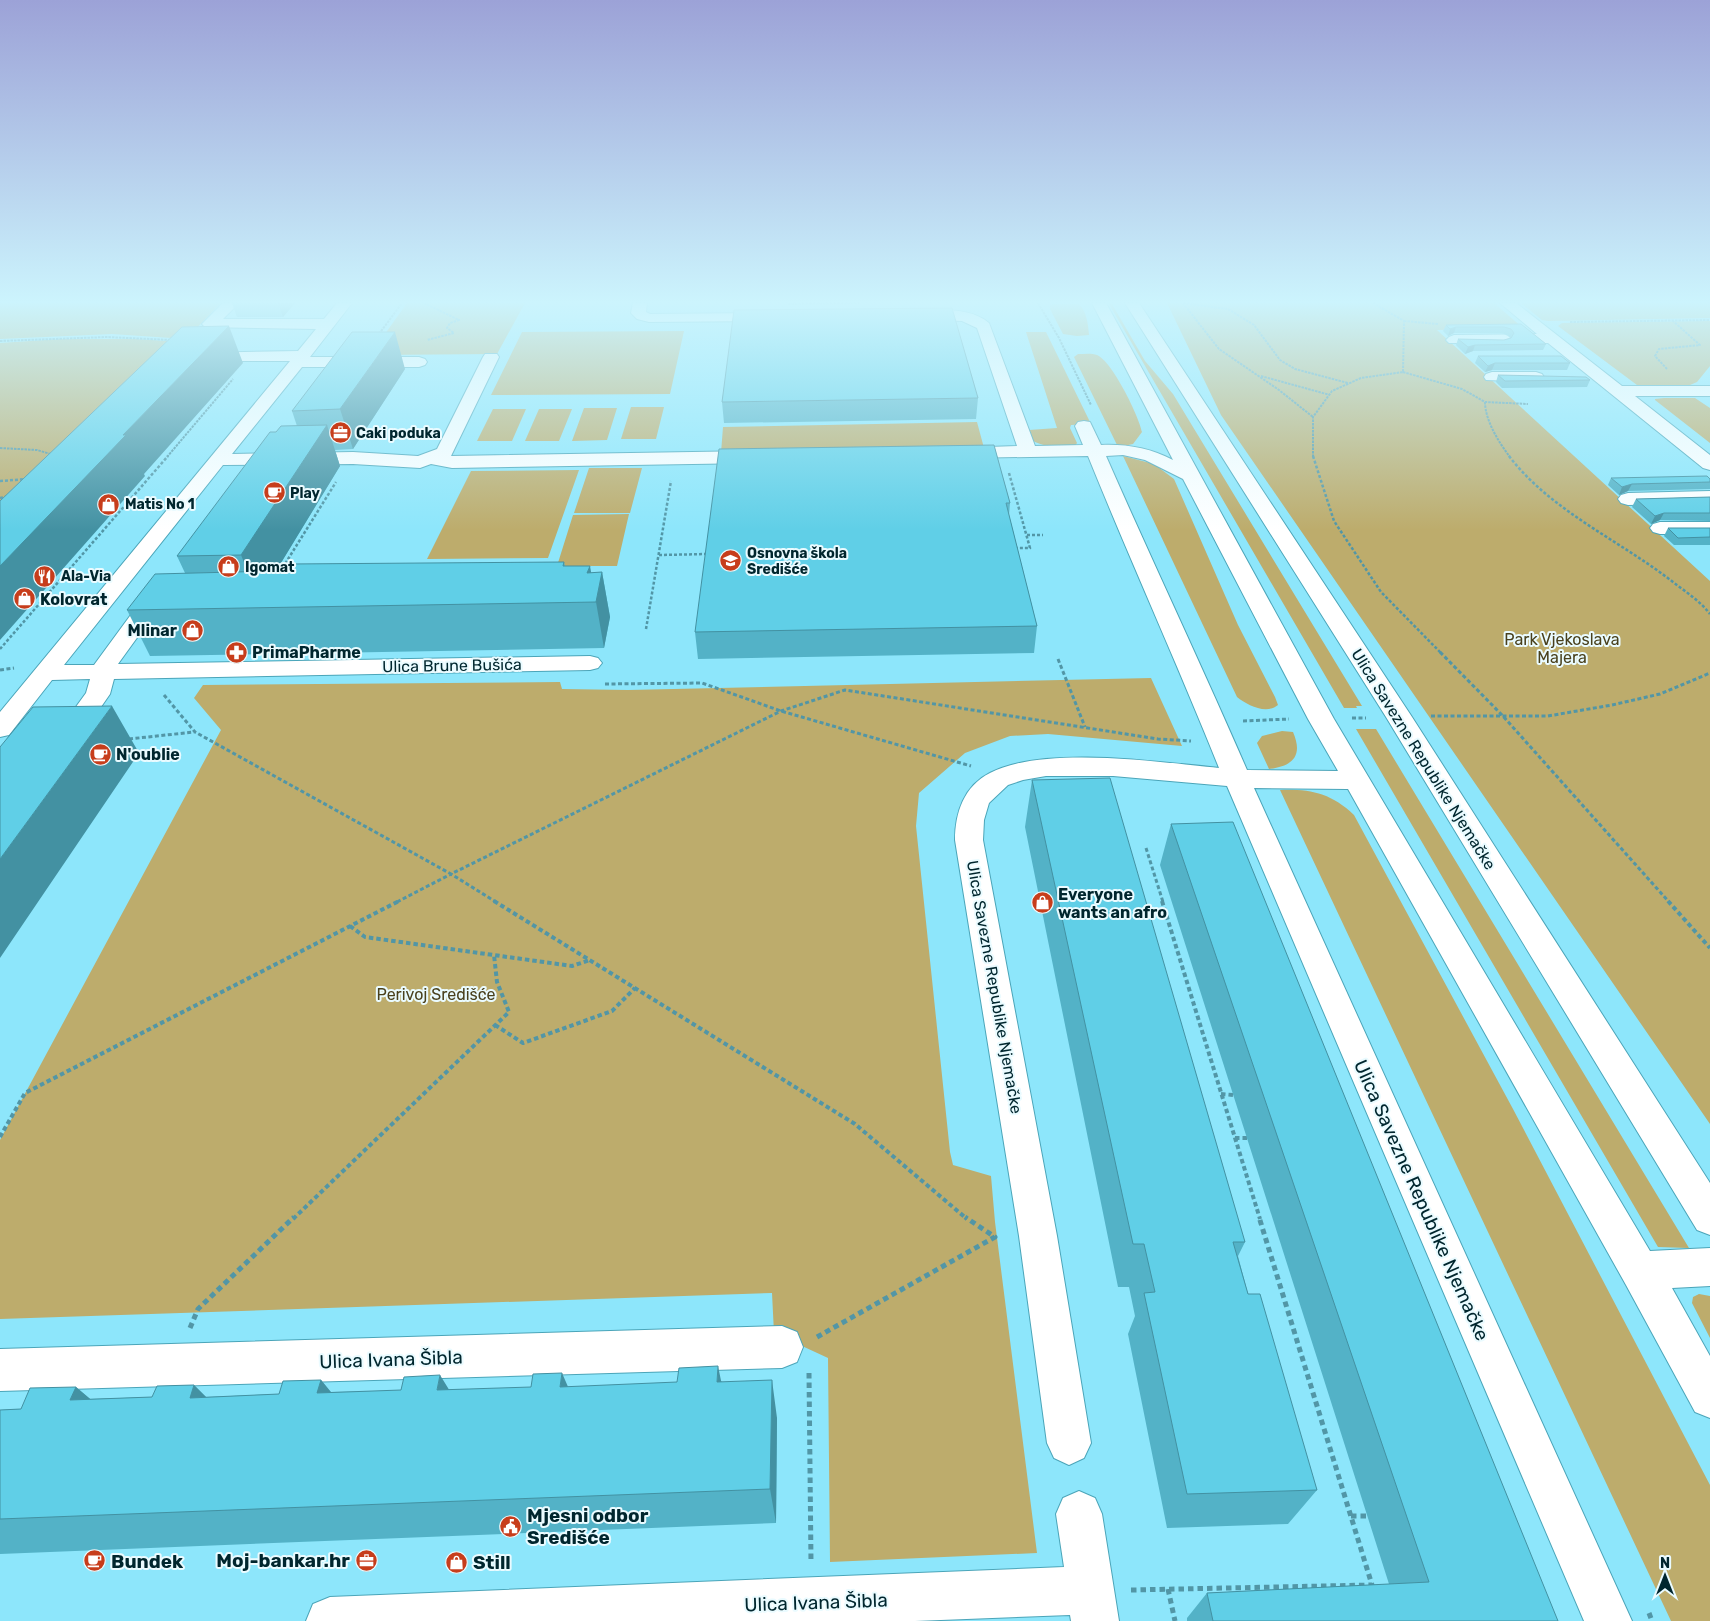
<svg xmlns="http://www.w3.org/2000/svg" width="1710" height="1621" font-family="Rubik,sans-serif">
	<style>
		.green { fill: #bdac6c }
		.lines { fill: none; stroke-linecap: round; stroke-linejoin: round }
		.minor-casing { stroke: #4ba5b9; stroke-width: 2 }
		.path-far4 { stroke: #5296a6; stroke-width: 2; stroke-dasharray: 2.5 1; stroke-linecap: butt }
		.path-far3 { stroke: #5296a6; stroke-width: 2.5; stroke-dasharray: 3 2; stroke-linecap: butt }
		.path-far2 { stroke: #5296a6; stroke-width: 3; stroke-dasharray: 4 2.5; stroke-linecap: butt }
		.path-far1 { stroke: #5296a6; stroke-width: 4; stroke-dasharray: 4.5 3; stroke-linecap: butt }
		.path { stroke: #5296a6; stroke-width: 5; stroke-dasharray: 5.5 4; stroke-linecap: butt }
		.minor { fill: #fff; fill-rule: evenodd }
		.wall { fill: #53b2c7 }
		.shaded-wall { fill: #4391a2 }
		.building { fill: #60cfe7; stroke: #4391a2 }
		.labels { text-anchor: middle; stroke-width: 4; stroke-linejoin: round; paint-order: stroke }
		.far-poi-label { font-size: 14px; font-weight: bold; fill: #00262e; stroke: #eafbff; text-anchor: start }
		.poi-label { font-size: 16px; font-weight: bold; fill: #00262e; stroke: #eafbff; text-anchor: start }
		.park-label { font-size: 16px; fill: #49401c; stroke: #eafbff }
		.street-label { font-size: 16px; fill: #00262e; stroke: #eafbff }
		.near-street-label { font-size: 19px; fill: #00262e; stroke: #eafbff }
		.near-poi-label { font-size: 19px; font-weight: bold; fill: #00262e; stroke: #eafbff; text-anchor: start }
	</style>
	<rect width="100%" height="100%" fill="#8de6fb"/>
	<!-- green -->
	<path class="green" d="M0,303H221L186,339L112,334L0,339Z
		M407,303H525L497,354L370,355Z
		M1167,303H1494L1523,328L1437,330L1710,581V1124L1221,415Z
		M1521,303H1710V318L1548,321L1542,320Z
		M1053,304H1079C1087,312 1088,324 1089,335L1077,336L1063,334L1050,309V305Z
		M1109,304H1112L1145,361L1173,394L1362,706H1356L1357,708H1344Z
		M1710,321V366L1697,382L1690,385H1637L1558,326L1562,323Z
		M684,331L670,394L491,395L522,332Z
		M1026,332H1046L1090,422L1087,424L1071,425L1070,428L1077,443L1075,446C1059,447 1047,448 1033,441L1029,430L1057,428Z
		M61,339H136L182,342L0,502V343Z
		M1078,354C1084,354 1092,353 1097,355C1112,361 1139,416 1142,432L1133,444L1118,447L1074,357Z
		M1664,398H1695L1710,408V443L1655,400V399Z
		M631,407H664L656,439H621Z
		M584,408H617L607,440L572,441Z
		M493,409H526L512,441H477Z
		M539,409H572L559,441H525Z
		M977,422L984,448L721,453L723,427Z
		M1123,456L1154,464L1174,479L1238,625L1275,697L1278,705C1266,715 1247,705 1237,697Z
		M589,468H642L630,513H574Z
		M579,470L548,558L427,559L471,471Z
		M629,514L617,566H557L573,515Z
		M1151,678L1182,746L1048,734L1010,736L965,753L919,793L916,826L950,1152L953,1165L991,1176L995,1222L1037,1553L830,1562L828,1358L774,1333L772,1293L0,1319V1140L221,730L194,698L203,685L560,682L562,689L628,690Z
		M1356,729H1376L1689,1248L1658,1247Z
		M1282,731L1293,732C1303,755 1294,766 1269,769L1257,743L1262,736Z
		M1280,790C1310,789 1331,793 1354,815L1513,1109L1710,1485V1621H1671Z
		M1699,1294L1710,1296V1338L1692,1303L1693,1297Z"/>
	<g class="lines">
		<defs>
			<path id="minor" d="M223,303H239L223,319H324L337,303H352L310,357H419L425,359L427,362L425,365L419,367H302L232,454L353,452L418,456L437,449L483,357L485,354H497L499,357L451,456L754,451L761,453L763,457L761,461L754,463L452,468L431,464L420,468L353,464L223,465L64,665H94L138,605C150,602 161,602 173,605L176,610L173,615L152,617L118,664L590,656L598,658L602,663L598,668L590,670L114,679L110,694L76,743L67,745L58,743L54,737L86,693L90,679L52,680L9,735L0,737V712L290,361H203L197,359L195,356L197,353L298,351L316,329L205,327L202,324Z
				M633,303H647L646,312L650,314L771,313L776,314L778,317L776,320L771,321L649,322L637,319L631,313Z
				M1092,303H1106L1334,719L1650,1251L1710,1248V1286L1672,1288L1710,1356V1418L1695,1412L1626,1285L1348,789L1254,788L1632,1621H1584L1227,786L1113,776H1046L1023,780L1008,785L989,803L984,820L983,840L1057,1236L1091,1443L1084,1458L1069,1465L1054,1458L1047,1443L1019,1236L955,840C955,813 964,786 990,773C1043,745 1159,762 1219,768C1177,663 1130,560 1088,456L960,458L954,457L951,453L954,449L960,448L1017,446L977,328L962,321L916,319L911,318L909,315L911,312L916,311C940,310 970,307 989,323L1035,446L1083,445L1075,426L1078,422L1084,421L1090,422L1101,445C1127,444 1150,448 1173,460ZM1123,455L1145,460L1183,479L1308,719L1338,771L1247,770C1201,664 1152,561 1106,456Z
				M1125,303H1139L1412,717L1710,1183V1235L1697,1230L1386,717Z
				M1500,303H1516L1622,386H1710V396H1635L1710,455V470L1703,468L1548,343H1449L1446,340L1449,337L1454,335L1537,334Z
				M1492,372H1536L1542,374L1544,377L1542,380L1536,382L1486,380L1484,377L1486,374Z
				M1710,491V503L1628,505L1621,503L1618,499L1621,495L1628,493Z
				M1660,522H1710V534H1660L1653,532L1650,528L1653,524Z
				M782,1326L797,1332L803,1347L797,1362L782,1368L0,1391V1349Z
				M1079,1491L1095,1498L1102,1514L1119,1621H1071L1070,1615L915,1621H306L313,1604L330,1597L1064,1567L1056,1514L1063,1498Z"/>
		</defs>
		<!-- minor casing -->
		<use href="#minor" class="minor-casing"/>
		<!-- path-far4 -->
		<path class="path-far4" d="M424,303L459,320L450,323L447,328L454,333L427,340
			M1038,303L1059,338L1091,405
			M1183,303L1228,309L1254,325L1280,360L1295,369L1348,383
			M1183,303L1219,349L1279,390L1313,417
			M788,304L859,303
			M1404,321L1438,324
			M1570,322L1710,320
			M379,334L402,303
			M0,341L107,337L171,340
			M1667,369L1655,356L1659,349L1700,345L1673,321
			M1403,372L1462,389L1485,402L1528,404
			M1261,376L1330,395
			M1485,402C1485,420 1499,443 1510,457
			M0,448L37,450L54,455
			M167,457L233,379
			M1313,457V417L1332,391L1361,378L1403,372L1404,321L1373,303"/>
		<!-- path-far3 -->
		<path class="path-far3" d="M1313,456L1334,521L1381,592L1441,653
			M1509,456C1551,511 1619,540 1673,582C1686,592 1700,601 1710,614
			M1009,473L1030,548H1014
			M0,481L27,479
			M0,498L9,496
			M1027,535H1043
			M659,555L708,554
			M280,572L336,482
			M646,629L671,481
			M0,649L168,456"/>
		<!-- path-far2 -->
		<path class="path-far2" d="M1440,652L1502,715L1669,902
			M1058,659L1085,727
			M0,670L14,668
			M605,684L702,683L781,711L971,766
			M164,695L195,732L451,874L781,711L845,690L1158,739L1191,741
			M1431,716H1548L1612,705L1660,694L1710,673
			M1352,718H1366
			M1243,721L1289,719
			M129,739L194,732
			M1146,848L1163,902
			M397,902L451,874L496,902"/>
		<!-- path-far1 -->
		<path class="path-far1" d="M494,901L855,1124L967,1219
			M1162,901L1260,1219
			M1668,901L1710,948
			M350,926L365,937L572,966L590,960
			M495,1025L523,1043L612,1011L635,988
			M1221,1094L1233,1095
			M0,1137L25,1093L399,901
			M1235,1138H1247
			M293,1219L509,1012L497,982L494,955"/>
		<!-- path -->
		<path class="path" d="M190,1328L198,1309L294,1217
			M817,1337L995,1237L965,1217
			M809,1373L811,1562
			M1351,1516H1367
			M1168,1589L1175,1621
			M1131,1590L1372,1585L1259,1217
			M1649,1613L1652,1621"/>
		<!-- minor -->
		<use href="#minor" class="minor"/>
	</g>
	<!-- wall -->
	<path class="wall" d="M232,303H295L283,317H237Z
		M1521,324L1546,344L1543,350L1473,351L1465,354L1456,345L1458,339L1504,340L1510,338L1508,336L1502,333H1454L1448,336L1443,331L1446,325Z
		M1478,356L1570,363L1567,370H1492L1485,372L1475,363Z
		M405,369L353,449L335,450L340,466L276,571L564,562L565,566L591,573L602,572L610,617L604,648L150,656L127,610L185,573L177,556L276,432L297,426L292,411Z
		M1498,375L1590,380L1587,387L1502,388L1496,382Z
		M978,398L976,419L724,423L722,402Z
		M994,445L1010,503L1009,515L1037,626L1034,653L698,659L695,632Z
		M1611,478L1710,479V489L1628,491L1619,495L1608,485Z
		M1710,497V521L1660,520L1651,524L1632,507L1636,499Z
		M1668,528H1710V545H1674L1664,536Z
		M1032,780L1245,1242L1238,1256L1248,1294L1317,1490L1288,1524L1167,1528L1128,1334L1135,1316L1129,1287H1118L1025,827Z
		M1171,824L1558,1621H1187V1618L1207,1593L1389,1584L1160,865Z
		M321,1380L331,1392L568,1387L721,1381L777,1418L776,1523L0,1554V1410L21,1409L76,1387L90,1399L152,1397L194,1385L206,1397L279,1394Z"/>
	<!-- shaded-wall -->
	<path class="shaded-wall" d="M278,303H295L283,317Z
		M229,326L243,363L144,474L145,476L0,640V566L123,435Z
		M1456,327L1454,333L1448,336L1450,329Z
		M395,332L405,369L353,449L340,409Z
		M1475,345L1473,351L1465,354L1468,347Z
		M1495,363L1492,370L1485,372L1488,366Z
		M327,425L340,466L259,599L241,555Z
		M1632,484L1628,491L1619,495L1622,487Z
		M1664,513L1660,520L1651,524L1655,516Z
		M590,566L596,601L602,572L610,617L604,648L596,602L587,573Z
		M112,706L139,753L0,958V859Z
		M718,1366L726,1405L717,1382Z
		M562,1373L579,1412L560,1387Z
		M440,1375L464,1414L437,1390Z
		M321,1380L352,1418L317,1393Z
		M772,1380L777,1418L776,1523L770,1489Z
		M194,1385L233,1424L190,1398Z
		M76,1387L121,1425L70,1400Z"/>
	<!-- building -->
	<path class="building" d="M952,308L978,398L722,402L734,310Z
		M1521,324L1546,344L1475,345L1468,347L1458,339L1504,340L1511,338L1514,333L1511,329L1504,327H1456L1450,329L1446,325Z
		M229,326L123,435H126L0,566V501L182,327Z
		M352,332H395L340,409L292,411Z
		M1478,356H1561L1570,363H1495L1488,366Z
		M1498,375L1586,377L1590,380L1505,381Z
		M327,425L241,555L177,556L270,432H276L281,426Z
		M994,445L1010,503H1006L1037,626L695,632L719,449Z
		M1707,476L1710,479V482L1632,484L1622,487L1611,478Z
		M1710,497V513H1664L1655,516L1636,499Z
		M1668,528H1710V537L1678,538Z
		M564,562L563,566H590L587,573L602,572L596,602L127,610L155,574L275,571L284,569L288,564Z
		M112,706L0,859V747L33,707Z
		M1110,778L1245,1242H1233L1248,1294H1260L1317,1490L1187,1494L1144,1293L1155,1292L1144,1244H1133L1032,780Z
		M1233,822L1558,1621H1213L1207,1593L1429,1582L1171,824Z
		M718,1366L717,1382L772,1380L770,1489L0,1519V1410L21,1409L30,1388L76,1387L70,1400L152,1397L157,1386L194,1385L190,1398L279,1394L283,1381L321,1380L317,1393L401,1390L404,1377L440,1375L437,1390L531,1387L533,1374L562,1373L560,1387L677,1382L679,1368Z"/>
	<!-- sky -->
	<linearGradient id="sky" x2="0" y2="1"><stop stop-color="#9ca2d7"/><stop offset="0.57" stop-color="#ccf4fd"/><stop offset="1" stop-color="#ccf4fd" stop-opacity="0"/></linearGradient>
	<rect width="1710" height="530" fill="url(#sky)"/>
	<!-- icons -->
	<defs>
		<symbol id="office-disc" viewBox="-11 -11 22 22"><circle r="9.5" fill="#c73d1b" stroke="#eafbff"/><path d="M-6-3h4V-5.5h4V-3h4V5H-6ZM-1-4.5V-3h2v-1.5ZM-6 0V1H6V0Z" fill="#fff"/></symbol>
		<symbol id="cafe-disc" viewBox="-11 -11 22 22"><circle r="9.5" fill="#c73d1b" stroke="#eafbff"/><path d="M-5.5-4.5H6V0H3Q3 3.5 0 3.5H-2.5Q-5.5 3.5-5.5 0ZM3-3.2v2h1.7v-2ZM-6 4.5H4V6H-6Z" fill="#fff"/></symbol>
		<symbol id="shop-disc" viewBox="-11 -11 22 22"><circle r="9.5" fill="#c73d1b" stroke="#eafbff"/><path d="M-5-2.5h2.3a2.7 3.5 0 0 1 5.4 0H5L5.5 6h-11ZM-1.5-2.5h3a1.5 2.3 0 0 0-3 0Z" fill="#fff"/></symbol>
		<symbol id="school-disc" viewBox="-11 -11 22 22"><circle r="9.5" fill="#c73d1b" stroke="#eafbff"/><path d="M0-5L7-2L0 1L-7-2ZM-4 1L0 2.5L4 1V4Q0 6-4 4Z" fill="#fff"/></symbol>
		<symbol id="restaurant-disc" viewBox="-11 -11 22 22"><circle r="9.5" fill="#c73d1b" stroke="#eafbff"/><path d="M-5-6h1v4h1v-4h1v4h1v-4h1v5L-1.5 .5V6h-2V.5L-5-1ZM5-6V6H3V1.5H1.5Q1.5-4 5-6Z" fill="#fff"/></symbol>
		<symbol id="pharmacy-disc" viewBox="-11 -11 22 22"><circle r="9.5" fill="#c73d1b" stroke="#eafbff"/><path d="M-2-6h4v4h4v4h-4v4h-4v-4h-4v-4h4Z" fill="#fff"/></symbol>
		<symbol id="civic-disc" viewBox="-11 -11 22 22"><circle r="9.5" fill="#c73d1b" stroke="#eafbff"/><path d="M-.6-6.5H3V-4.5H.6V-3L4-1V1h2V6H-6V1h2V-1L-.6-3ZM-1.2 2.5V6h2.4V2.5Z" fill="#fff"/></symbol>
	</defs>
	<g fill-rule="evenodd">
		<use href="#office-disc" x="328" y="420" width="25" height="25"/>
		<use href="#cafe-disc" x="262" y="480" width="25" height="25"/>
		<use href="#shop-disc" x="96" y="492" width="25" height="25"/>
		<use href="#school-disc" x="718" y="548" width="25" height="25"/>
		<use href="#shop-disc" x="216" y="554" width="25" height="25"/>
		<use href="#restaurant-disc" x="32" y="564" width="25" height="25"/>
		<use href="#shop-disc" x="12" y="586" width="25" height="25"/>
		<use href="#shop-disc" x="180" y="618" width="25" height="25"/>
		<use href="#pharmacy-disc" x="224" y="640" width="25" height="25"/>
		<use href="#cafe-disc" x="88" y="742" width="25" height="25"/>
		<use href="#shop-disc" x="1030" y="890" width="25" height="25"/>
		<use href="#civic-disc" x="498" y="1514" width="25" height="25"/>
		<use href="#office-disc" x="354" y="1548" width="25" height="25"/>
		<use href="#cafe-disc" x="82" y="1548" width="25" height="25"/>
		<use href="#shop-disc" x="444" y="1550" width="25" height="25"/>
	</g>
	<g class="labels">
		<!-- far-poi labels -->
		<g class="far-poi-label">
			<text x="356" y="438">Caki poduka</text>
			<text x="290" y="498">Play</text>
			<text x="125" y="509">Matis No 1</text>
			<text x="747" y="558">Osnovna škola<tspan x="747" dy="16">Središće</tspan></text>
			<text x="245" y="572">Igomat</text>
			<text x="61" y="581">Ala-Via</text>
		</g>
		<!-- poi labels -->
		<g class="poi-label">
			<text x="40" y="605">Kolovrat</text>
			<text x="177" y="636" text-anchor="end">Mlinar</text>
			<text x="252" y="658">PrimaPharme</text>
			<text x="116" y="760">N'oublie</text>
			<text x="1058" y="900">Everyone<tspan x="1058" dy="18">wants an afro</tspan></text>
		</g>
		<!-- park labels -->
		<g class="park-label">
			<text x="1562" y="645">Park Vjekoslava<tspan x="1562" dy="18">Majera</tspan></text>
			<text x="436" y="1000">Perivoj Središće</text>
		</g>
		<!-- street labels -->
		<g class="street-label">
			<text transform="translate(452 665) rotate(-1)" y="6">Ulica Brune Bušića</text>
			<text transform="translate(1424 759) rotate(58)" y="6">Ulica Savezne Republike Njemačke</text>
			<text transform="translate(995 987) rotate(80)" y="6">Ulica Savezne Republike Njemačke</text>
		</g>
		<!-- near-street labels -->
		<g class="near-street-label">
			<text transform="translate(1422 1200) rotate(66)" y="7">Ulica Savezne Republike Njemačke</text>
			<text transform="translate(391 1359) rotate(-2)" y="7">Ulica Ivana Šibla</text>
			<text transform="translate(816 1602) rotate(-2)" y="7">Ulica Ivana Šibla</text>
		</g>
		<!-- near-poi labels -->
		<g class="near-poi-label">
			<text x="527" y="1522">Mjesni odbor<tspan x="527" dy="22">Središće</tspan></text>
			<text x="350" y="1567" text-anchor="end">Moj-bankar.hr</text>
			<text x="111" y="1568">Bundek</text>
			<text x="473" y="1569">Still</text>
		</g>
	</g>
	<!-- north arrow -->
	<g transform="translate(1665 1576)" stroke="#eafbff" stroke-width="4" paint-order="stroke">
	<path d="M0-4L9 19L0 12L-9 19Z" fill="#00262e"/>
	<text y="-8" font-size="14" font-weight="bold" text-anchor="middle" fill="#00262e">N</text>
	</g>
</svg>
